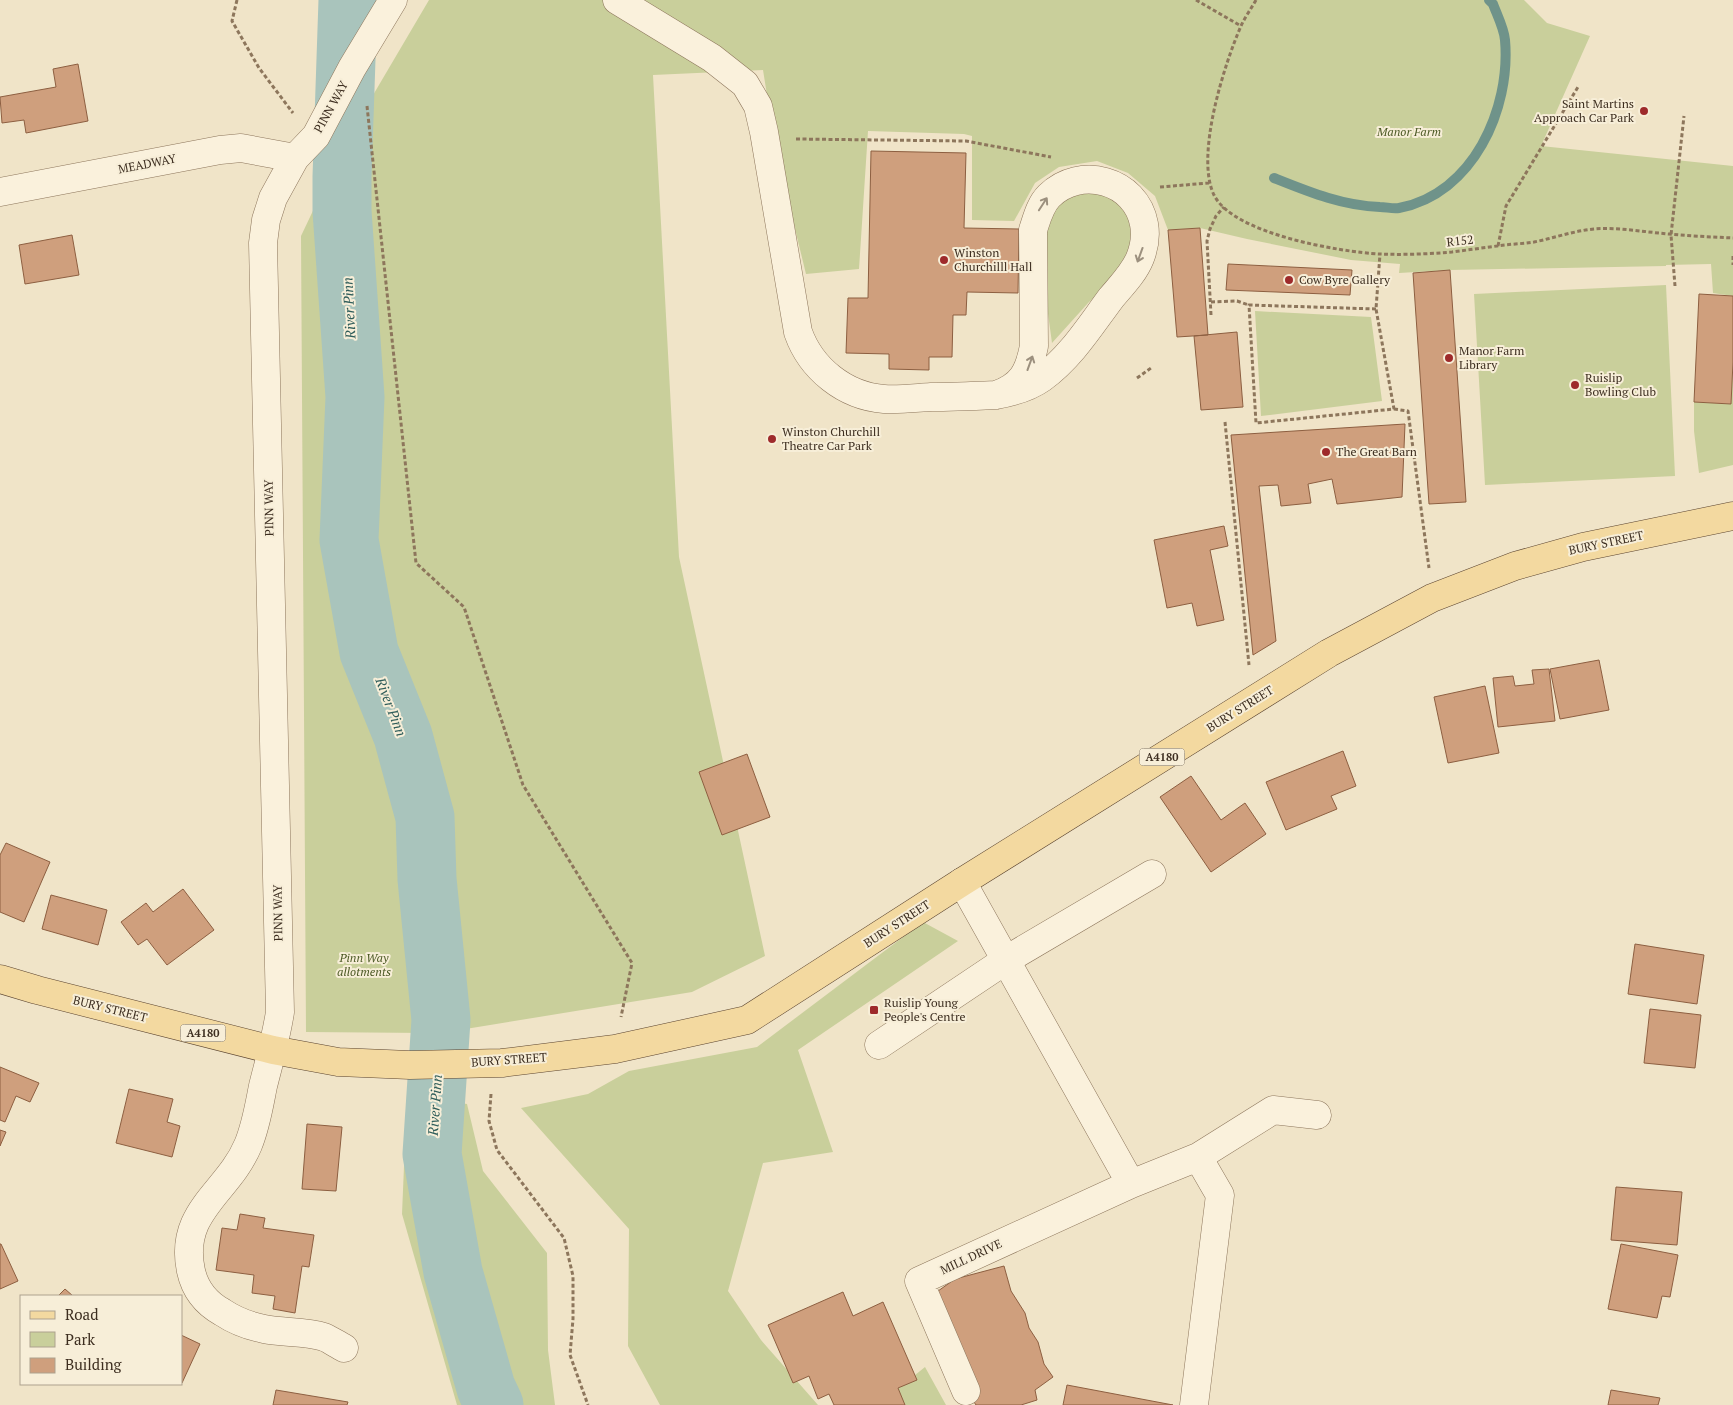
<svg xmlns="http://www.w3.org/2000/svg" width="1733" height="1405" font-family="'PT Serif',serif">
	<style>
		.green { fill: #c9cf9b }
		.lines { fill: none; stroke-linecap: round; stroke-linejoin: round }
		.stream { stroke: #6f938a; stroke-width: 10 }
		.river { stroke: #a9c4bc; stroke-width: 59 }
		.building { fill: #cf9f7d; stroke: #8d5f41 }
		.minor-casing { stroke: #8d765c; stroke-width: 29 }
		.major-casing { stroke: #5b4430; stroke-width: 29 }
		.path { stroke: #8d765c; stroke-width: 3; stroke-dasharray: 4 2.5; stroke-linecap: butt }
		.minor { stroke: #faf1dc; stroke-width: 28 }
		.major { stroke: #f3d9a0; stroke-width: 28 }
		.oneway { stroke: #9c907e }
		.poi-dot { fill: #9e2a2b; stroke: #f7eed8; stroke-width: 2 }
		.labels { text-anchor: middle; stroke-width: 4; stroke-linejoin: round; paint-order: stroke }
		.shield { fill: #f7eed8; stroke: #756857; stroke-width: 1 }
		.shield-label { font-size: 11px; font-weight: bold; fill: #3d2e20 }
		.poi-label { font-size: 12px; fill: #3d2e20; stroke: #f7eed8; text-anchor: start }
		.street-label { font-size: 12px; fill: #3d2e20; stroke: #f7eed8 }
		.park-label { font-size: 12px; font-style: italic; fill: #4d5a26; stroke: #f7eed8 }
		.water-label { font-size: 14px; font-style: italic; fill: #2f5d5a; stroke: #f7eed8 }
	</style>
	<rect width="100%" height="100%" fill="#f0e4c8"/>
	<!-- green -->
	<path class="green" d="M429,0H1524L1547,23L1590,36L1541,146L1733,166V296L1713,293L1711,264L1666,265V266L1450,270L1399,273L1400,264L1351,260L1247,239L1200,228L1168,230L1155,196L1128,173L1097,161L1059,167L1035,183L1014,221L972,220V136L964,134L868,131L859,269L806,274L776,151L763,70L653,75L679,557L765,956L692,992L441,1033L427,879L425,817L403,736L369,652L349,540L355,397L342,211V177L356,124Z
		M329,177V211L342,397L336,540L356,651L390,735L412,817L414,879L428,1033L306,1032L301,236Z
		M1083,189L1121,202L1133,226L1130,253L1106,287L1089,302L1052,343L1046,299L1042,221L1047,211Z
		M1666,285L1675,476L1485,485L1474,294Z
		M1255,311L1371,317L1382,401L1261,416Z
		M1733,362V465L1699,473L1694,431V402L1731,404Z
		M923,922L958,941L798,1050L833,1152L763,1163L728,1291L761,1340L818,1405H660L628,1346L629,1229L521,1108L588,1094L629,1071L757,1047Z
		M407,1095L467,1104L483,1171L547,1253L548,1350L555,1405H457L402,1214Z
		M925,1367L946,1405H878Z"/>
	<g class="lines">
		<!-- stream -->
		<path class="stream" d="M1274,178C1309,192 1343,206 1380,207C1386,207 1393,209 1399,208C1473,194 1511,109 1505,40C1504,28 1497,15 1493,4L1489,0"/>
		<!-- river -->
		<path class="river" d="M348,0L342,177V211L355,397L349,540L369,652L403,736L425,817L427,879L441,1020L432,1154L453,1272L486,1388L494,1405"/>
	</g>
	<!-- building -->
	<path class="building" d="M78,64L88,121L26,133L24,120L2,123L0,97L56,87L53,69Z
		M871,151L966,153L964,228L1019,229L1018,293L967,292L966,315H953L952,357H929V370L889,369V354L846,353L848,298H868Z
		M1200,228L1208,335L1177,337L1168,230Z
		M72,235L79,275L25,284L19,245Z
		M1228,264L1352,270L1350,295L1226,290Z
		M1450,270L1466,502L1429,504L1413,273Z
		M1699,294L1733,296V362L1731,404L1694,402Z
		M1237,332L1243,407L1201,410L1194,336Z
		M1405,424L1402,497L1337,504L1332,479L1308,484L1311,503L1281,506L1278,485L1259,486L1276,641L1253,655L1231,435Z
		M1224,526L1228,546L1210,550L1224,620L1197,626L1192,603L1167,608L1154,540Z
		M1599,660L1609,710L1560,719L1550,669Z
		M1549,669L1555,721L1498,727L1493,678L1513,676L1515,686L1534,684L1532,670Z
		M1485,686L1499,753L1448,763L1434,697Z
		M1343,751L1356,786L1331,796L1337,809L1286,830L1266,782Z
		M747,754L770,817L722,835L699,772Z
		M1191,776L1221,820L1245,803L1266,834L1211,872L1160,797Z
		M6,843L50,862L24,922L0,912V855Z
		M183,889L214,930L167,965L147,939L138,945L121,922L146,903L153,912Z
		M51,895L107,910L98,945L42,929Z
		M1635,944L1704,955L1697,1004L1628,994Z
		M1650,1009L1701,1015L1695,1068L1644,1063Z
		M0,1067L39,1083L30,1102L16,1096L5,1122L0,1120Z
		M129,1089L173,1099L167,1122L180,1126L172,1157L116,1143Z
		M307,1124L342,1127L336,1191L302,1189Z
		M0,1130L6,1132L0,1146Z
		M1616,1187L1682,1192L1677,1245L1611,1240Z
		M240,1214L265,1218L263,1228L314,1235L309,1267L302,1266L295,1313L273,1309L275,1296L252,1293L254,1275L216,1270L222,1228L237,1230Z
		M0,1244H1L18,1281L0,1289Z
		M1621,1244L1678,1255L1670,1297L1662,1296L1657,1318L1608,1309Z
		M1004,1266L1011,1291L1025,1313L1029,1328L1038,1342L1044,1364L1053,1377L1035,1390L1037,1400L1021,1405H976L970,1396L931,1296L955,1279Z
		M65,1289L73,1296H58Z
		M843,1292L853,1316L883,1302L917,1380L898,1388L905,1405H834L829,1394L818,1399L809,1376L793,1383L768,1325Z
		M181,1335L200,1344L182,1383H181Z
		M1067,1385L1173,1405H1063Z
		M276,1390L348,1402L347,1405H273Z
		M1611,1390L1660,1398L1658,1405H1608Z"/>
	<g class="lines">
		<defs>
			<path id="minor" d="M617,0L712,58L745,84L758,106L764,132L798,332C811,369 845,396 884,399C899,400 915,398 931,397C952,397 974,396 996,395C1013,392 1028,388 1042,378C1071,357 1090,326 1111,298C1121,286 1134,273 1140,258C1144,248 1146,235 1144,224C1136,180 1080,165 1049,196C1040,205 1037,218 1033,230L1034,346C1029,372 1022,386 996,395
				M0,192L220,150L241,148L295,158
				M962,882L1131,1184L1198,1157L1220,1195L1194,1405
				M879,1045L1006,960L1152,874
				M1198,1157L1273,1110L1317,1115
				M344,1348C338,1345 331,1340 324,1337C305,1331 284,1333 264,1329C249,1326 234,1320 222,1312C206,1303 195,1289 191,1271C178,1211 228,1193 248,1145C256,1126 259,1106 263,1086C269,1062 276,1038 280,1012L263,243L266,220L273,198L295,158L316,136L352,68L393,0
				M966,1391L919,1281L1131,1184"/>
			<path id="major" d="M0,979L37,990L273,1050L338,1062L410,1065L502,1063L615,1049L747,1020L962,882L1329,653L1432,598L1515,566L1583,547L1733,516"/>
		</defs>
		<!-- minor casing -->
		<use href="#minor" class="minor-casing"/>
		<!-- major casing -->
		<use href="#major" class="major-casing"/>
		<!-- path -->
		<path class="path" d="M237,0L232,21L259,68L293,113
			M1196,0L1241,26
			M1256,0C1251,9 1245,17 1241,26C1224,65 1195,156 1214,195C1233,234 1340,252 1380,254C1403,255 1429,254 1452,252C1467,250 1482,248 1497,246C1509,244 1522,244 1534,242C1554,238 1573,231 1594,229C1618,227 1644,232 1669,234C1690,236 1712,237 1733,238
			M367,106L416,563L464,607L523,785L632,963L621,1017
			M796,139L966,141L1051,157
			M1160,187L1209,183
			M1498,246L1506,206L1578,87
			M1733,256V265
			M1675,286L1671,235L1684,116
			M1211,302L1237,301L1249,305
			M1376,309L1249,305L1256,423L1394,409L1376,309L1380,254
			M1211,315L1207,241L1210,229L1216,216L1224,207
			M1137,378L1151,368
			M1394,409L1408,411L1429,568
			M1225,422L1249,665
			M491,1094L489,1121L497,1150L564,1238L573,1276V1319L570,1355L588,1405"/>
		<!-- minor -->
		<use href="#minor" class="minor"/>
		<!-- major -->
		<use href="#major" class="major"/>
	</g>
	<!-- one-way arrows -->
	<defs><path id="oneway-shaft" d="M-6 0H5M1.5-3L5.5 0L1.5 3" fill="none" stroke-width="1.6" stroke-linecap="round" stroke-linejoin="round" transform="scale(1.25)"/></defs>
	<g class="oneway">
		<use href="#oneway-shaft" transform="translate(1043 204) rotate(-57)"/>
		<use href="#oneway-shaft" transform="translate(1140 255) rotate(110)"/>
		<use href="#oneway-shaft" transform="translate(1030 363) rotate(-70)"/>
	</g>
	<!-- markers -->
	<g class="poi-dot">
		<circle cx="1644" cy="111" r="5"/>
		<circle cx="944" cy="260" r="5"/>
		<circle cx="1289" cy="280" r="5"/>
		<circle cx="1449" cy="358" r="5"/>
		<circle cx="1575" cy="385" r="5"/>
		<circle cx="772" cy="439" r="5"/>
		<circle cx="1326" cy="452" r="5"/>
		<rect x="869" y="1005" width="10" height="10" rx="2.5"/>
	</g>
	<g class="labels">
		<!-- shield labels -->
		<g class="shield">
			<rect x="1139.5" y="748.5" width="45" height="17" rx="4"/>
			<rect x="180.5" y="1024.5" width="45" height="17" rx="4"/>
		</g>
		<g class="shield-label">
			<text x="1162" y="761">A4180</text>
			<text x="203" y="1037">A4180</text>
		</g>
		<!-- poi labels -->
		<g class="poi-label">
			<text x="1634" y="108" text-anchor="end">Saint Martins<tspan x="1634" dy="14">Approach Car Park</tspan></text>
			<text x="954" y="257">Winston<tspan x="954" dy="14">Churchilll Hall</tspan></text>
			<text x="1299" y="284">Cow Byre Gallery</text>
			<text x="1459" y="355">Manor Farm<tspan x="1459" dy="14">Library</tspan></text>
			<text x="1585" y="382">Ruislip<tspan x="1585" dy="14">Bowling Club</tspan></text>
			<text x="782" y="436">Winston Churchill<tspan x="782" dy="14">Theatre Car Park</tspan></text>
			<text x="1336" y="456">The Great Barn</text>
			<text x="884" y="1007">Ruislip Young<tspan x="884" dy="14">People's Centre</tspan></text>
		</g>
		<!-- street labels -->
		<g class="street-label">
			<text transform="translate(331 107) rotate(-61)" y="4">PINN WAY</text>
			<text transform="translate(147 164) rotate(-11)" y="4">MEADWAY</text>
			<text transform="translate(1460 241) rotate(-6)" y="4">R152</text>
			<text transform="translate(269 508) rotate(-91)" y="4">PINN WAY</text>
			<text transform="translate(1606 543) rotate(-12)" y="4">BURY STREET</text>
			<text transform="translate(1240 709) rotate(-32)" y="4">BURY STREET</text>
			<text transform="translate(278 913) rotate(-91)" y="4">PINN WAY</text>
			<text transform="translate(897 924) rotate(-33)" y="4">BURY STREET</text>
			<text transform="translate(110 1009) rotate(14)" y="4">BURY STREET</text>
			<text transform="translate(509 1060) rotate(-4)" y="4">BURY STREET</text>
			<text transform="translate(971 1257) rotate(-25)" y="4">MILL DRIVE</text>
		</g>
		<!-- park labels -->
		<g class="park-label">
			<text x="1409" y="136">Manor Farm</text>
			<text x="364" y="962">Pinn Way<tspan x="364" dy="14">allotments</tspan></text>
		</g>
		<!-- water labels -->
		<g class="water-label">
			<text transform="translate(349 308) rotate(-93)" y="5">River Pinn</text>
			<text transform="translate(391 707) rotate(69)" y="5">River Pinn</text>
			<text transform="translate(435 1105) rotate(-86)" y="5">River Pinn</text>
		</g>
	</g>
	<!-- legend -->
	<rect x="20" y="1295" width="162" height="90" fill="#f7eed8" stroke="#ada18e"/>
	<rect x="30" y="1311" width="25" height="8" fill="#f3d9a0" stroke="#ada18e"/>
	<text x="65" y="1320" font-size="15" fill="#3d2e20">Road</text>
	<rect x="30" y="1332" width="25" height="15" fill="#c9cf9b" stroke="#ada18e"/>
	<text x="65" y="1345" font-size="15" fill="#3d2e20">Park</text>
	<rect x="30" y="1358" width="25" height="15" fill="#cf9f7d" stroke="#ada18e"/>
	<text x="65" y="1370" font-size="15" fill="#3d2e20">Building</text>
</svg>
